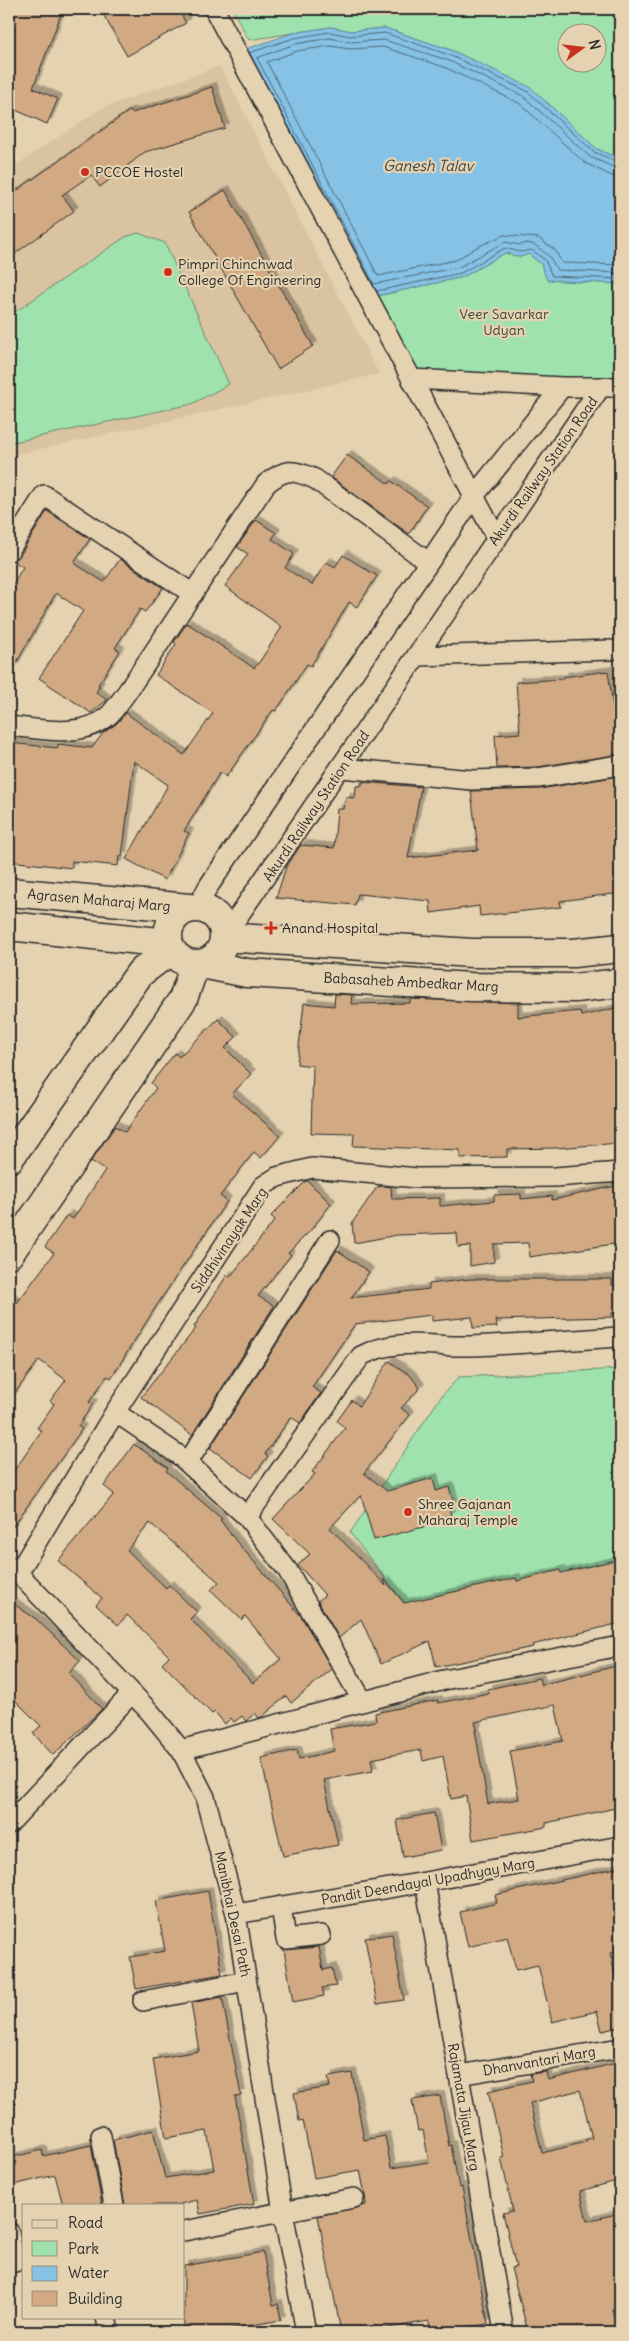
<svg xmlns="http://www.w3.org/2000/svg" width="629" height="2341" font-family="Delius,sans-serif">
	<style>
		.built { fill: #dac3a0 }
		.green { fill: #9fe2ad; stroke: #65866c; fill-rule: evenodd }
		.water { fill: #85c2e5; stroke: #61869b }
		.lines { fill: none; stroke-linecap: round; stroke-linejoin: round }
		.shore { stroke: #4f6775; stroke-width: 1 }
		.building { fill: #d1a982; stroke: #2b2b2b; fill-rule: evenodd; filter: url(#shadow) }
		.street-casing { stroke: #2b2b2b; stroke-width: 22 }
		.secondary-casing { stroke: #2b2b2b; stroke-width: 31 }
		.primary-casing { stroke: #2b2b2b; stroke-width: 31 }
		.street { stroke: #e4d2b0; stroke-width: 19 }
		.secondary { stroke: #e4d2b0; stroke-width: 28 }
		.primary { stroke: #e4d2b0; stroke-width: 28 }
		.poi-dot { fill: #c8321e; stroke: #e4d2b0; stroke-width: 2 }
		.labels { text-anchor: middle; stroke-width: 4.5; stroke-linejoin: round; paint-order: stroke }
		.poi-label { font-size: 14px; fill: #2b2b2b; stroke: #e4d2b0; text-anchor: start }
		.park-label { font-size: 14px; fill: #3c463e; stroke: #e4d2b0 }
		.street-label { font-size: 14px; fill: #2b2b2b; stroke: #e4d2b0 }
		.water-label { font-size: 15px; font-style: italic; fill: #384247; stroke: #e4d2b0 }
	</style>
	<defs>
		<filter id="shadow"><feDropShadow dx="4.5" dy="-4.5" stdDeviation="0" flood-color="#0004"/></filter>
	</defs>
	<rect width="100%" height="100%" fill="#e4d2b0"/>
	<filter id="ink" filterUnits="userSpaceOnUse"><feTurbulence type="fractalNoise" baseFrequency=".02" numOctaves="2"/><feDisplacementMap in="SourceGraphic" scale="10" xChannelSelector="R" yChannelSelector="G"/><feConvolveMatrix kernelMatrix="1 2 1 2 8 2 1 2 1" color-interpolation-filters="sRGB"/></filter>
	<g filter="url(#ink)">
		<!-- built -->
		<path class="built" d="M220,66L379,374L9,456V170L102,108Z"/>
		<!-- green -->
		<path class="green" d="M232,9H620V159L597,149L567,123L548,103L487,68L451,50L385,28L351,31L331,27L249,40ZM566,32H596V62H566Z
			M138,233L165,243L229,384L192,404L9,443V316L125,237Z
			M505,253L520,257L529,254L541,264L547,280L620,284V384L411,378L368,298L463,277Z
			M620,1369V1574L413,1614L350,1533L440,1398L459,1377Z"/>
		<!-- water -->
		<path class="water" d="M331,27L351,31L385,28L451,50L530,87L597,149L620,159V284L547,280L541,264L529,254L520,257L505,253L463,277L368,298L237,52L293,33Z"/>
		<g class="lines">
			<!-- shore -->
			<path class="shore" d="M249,53L294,38L330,32L350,36L385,33L449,55L527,91L594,152L620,163
				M620,170L590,157L523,96L447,60L384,40L350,42L330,38L295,44L257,58L374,284L459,267L505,242L519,245L528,243L535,245L550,257L557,270L620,273
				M620,177L612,176L585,163L519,103L444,67L414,57L383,47L350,49L330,46L297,51L267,62L378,276L456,260L477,247L504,235L538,238L555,250L562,263L620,265
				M377,291L461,273L505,248L520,252L532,250L545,260L552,276L620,279"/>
		</g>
		<!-- building -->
		<path class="building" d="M9,9H63L33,88L58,99L47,124L9,107V39L16,21L9,18Z
			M100,9H178L186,23L127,56Z
			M212,87L225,128L145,152L100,187L91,175L62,195L74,211L9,258V196L129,111L132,113Z
			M225,190L313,346L278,369L189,212Z
			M347,455L389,484L391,481L427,506L409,534L331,477Z
			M47,511L90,539L74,563L104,582L120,559L163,588L145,612L140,609L115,648L120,651L98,685L100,686L96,692L107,700L91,713L39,678L83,611L56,593L9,676V591L23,567L13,561L19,557Z
			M256,520L276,533L272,539L294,554L285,568L312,585L326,562L335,567L343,555L377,576L357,607L349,602L311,666L307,664L276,711L273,710L226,777L220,772L184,831L189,833L165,880L126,859L168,785L134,761L122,857L119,855L118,866L72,861V868L9,861V743L58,748V744L92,748L103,733L116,724L126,713L184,755L213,713L156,675L176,644L174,642L187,623L254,668L260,661L282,627L225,586L248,554L237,547Z
			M608,671L615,721L620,720V754L537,767L497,768L495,735L520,733L516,682L564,679L563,677Z
			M620,776V893L560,901L561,907L480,916L479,906L431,913L430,901L358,894L355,905L276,898L286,867L301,845L334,848L337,809H343L346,797L355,798L356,786H362V782L421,787L408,858L478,850L471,791L540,789Z
			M335,994L352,995L351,1004L410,1003V999L518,1003V1017L580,1011L581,1016L620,1007V1143L556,1148L507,1149V1157L460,1158V1150L353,1146L354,1134L311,1133L313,1066L297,1064L304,1003L334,1006Z
			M218,1019L236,1037L225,1048L251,1074L232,1094L280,1136L261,1158L254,1152L220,1196L227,1201L157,1305L111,1378L107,1376L89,1402L93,1404L78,1426L82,1429L9,1532V1478L42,1431L37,1428L54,1404L50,1401L66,1380L39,1360L9,1401V1297L17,1303L54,1253L45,1247L67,1215L73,1219L105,1170L91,1161L115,1126L125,1132L156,1088L151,1083L175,1053L179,1057Z
			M306,1181H308L331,1204L310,1231L288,1253L291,1255L258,1296L274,1306L192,1435L141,1397L196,1328L194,1327L227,1275L230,1277L275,1220L271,1216Z
			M384,1186L391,1187L392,1199L440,1198V1206L494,1201V1195L521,1194V1199L552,1196V1200L616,1186L620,1202V1243L529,1257L528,1243L494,1244V1262L470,1266V1246L458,1247L457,1233L397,1235L354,1243L352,1223L377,1187Z
			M337,1250L369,1272L351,1298L429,1289V1284L471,1279H612V1285H620V1313H612V1317L496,1320L497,1327L473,1328L472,1317L432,1321V1315L355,1324L312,1387L321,1393L300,1423L291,1417L265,1454L268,1456L252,1478L210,1448Z
			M389,1361L410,1375L420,1388L401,1408L410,1415L364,1473L387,1491L433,1478L436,1491L449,1487L455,1507L449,1508L451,1515L441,1518L442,1522L374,1540L361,1495L330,1528L386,1586L384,1579L404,1603L516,1578L517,1581L560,1570L561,1573L620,1559V1623L532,1645L533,1647L436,1667L430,1641L381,1664L361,1619L339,1638L318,1601L325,1595L298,1565L310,1554L273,1519L315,1474L312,1472L345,1428L337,1421L352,1400L359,1406Z
			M134,1444L168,1468L166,1471L222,1519L220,1520L236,1541L301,1616L332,1669L291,1703L286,1696L262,1717L259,1718L255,1713L246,1721L242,1716L234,1722L231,1718L225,1724L215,1712L212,1714L162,1663L169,1656L127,1615L118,1625L96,1605L102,1598L58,1561L114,1494L104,1486ZM150,1523L219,1582L211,1590L242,1620L245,1616L281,1659L253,1683L190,1619L197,1612L169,1585L166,1588L127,1550Z
			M9,1601L36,1619L80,1661L69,1673L102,1709L53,1755L33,1733L41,1726L9,1694Z
			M620,1665V1807L546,1823V1827L473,1840L466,1796L451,1799L443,1756L423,1761L421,1750L371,1759L373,1771L324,1780L338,1845L283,1856L261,1758L297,1750L299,1759L334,1751L330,1729L376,1721L375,1713L438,1700V1703L489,1693L488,1689L539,1678L541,1685ZM555,1705L563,1741L510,1751L519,1799L488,1804L475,1730H477L475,1722Z
			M434,1813L441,1850L403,1857L397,1820Z
			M620,1867V1948H615L616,1951L610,1953L620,1995V2027L602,2031L597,2011L552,2022L538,1965L516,1970L507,1937L468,1947L460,1912L497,1903L495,1895Z
			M208,1891L222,1974L136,1989L130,1957L165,1951L156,1901Z
			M392,1934L404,2000L377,2004L365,1938Z
			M319,1947L323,1970L332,1968L336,1986L322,1988L324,1996L293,2002L284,1950Z
			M222,1997L241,2095L235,2096L254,2204L200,2214L197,2200L176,2205H125L113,2140L153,2130L165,2178L214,2170L207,2131L166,2138L153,2059L199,2051L191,2003Z
			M620,2062V2180L580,2191L587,2221L620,2213V2308L612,2309L617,2332H528L511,2268L516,2267L503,2213L513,2211L501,2158L504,2157L488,2091L532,2081L530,2074L546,2072L548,2080ZM580,2090L592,2138L585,2140L586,2142L542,2153L530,2103Z
			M352,2073L364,2140L385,2136L391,2168L429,2162L423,2130L418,2131L412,2100L440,2096L449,2146L451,2145L459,2188L462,2187L488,2324L431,2332L429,2321L365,2332H341L318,2216L366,2205L365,2195L360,2170L314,2178L303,2120L299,2121L294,2093L330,2087L328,2077Z
			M91,2145L102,2205H63L55,2175L9,2186V2158L42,2150L43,2156Z
			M263,2252L273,2305L278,2304L281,2320L212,2332H184V2266Z"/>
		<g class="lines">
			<defs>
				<path id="street" d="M214,9L497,539
					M412,379L562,387
					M9,551L44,495L193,594
					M418,656L611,650
					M9,726C39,729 82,739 108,716C115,710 121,700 127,692L266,484C285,468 292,469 315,479L428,562
					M341,768L472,780L538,778L620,765
					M197,908L208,887L474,496L562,387H620
					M224,937L600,388
					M115,1412L180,1456L247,1517L288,1571L362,1700
					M188,1462L330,1240
					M247,1517L361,1356C396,1337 432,1347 470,1346C520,1344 570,1340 620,1337
					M9,1566L18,1573L150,1712L181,1750L205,1797L236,1914L283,2212L306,2332
					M18,1573L115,1412L263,1186L277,1177L312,1168L417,1178L555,1177L620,1172
					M181,1750L444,1680L620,1646
					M9,1824L132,1693
					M425,1882L504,2332
					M281,1906L286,1939L321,1935
					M236,1914L425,1882L620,1846
					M143,2001L246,1981
					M459,2075L620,2048
					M101,2136L114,2205
					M184,2231L354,2198
					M9,2232L15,2262
					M106,2317L109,2332"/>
				<path id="secondary" d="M9,1159L140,973L171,950
					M9,1254L183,999L195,965"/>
				<path id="primary" d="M9,892L189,908
					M168 936a28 28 0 1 1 56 0a28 28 0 1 1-56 0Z
					M9,926L168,943
					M224,937L472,953H573L620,948
					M202,964L247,973L471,987L575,988L620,983"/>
			</defs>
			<!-- street casing -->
			<use href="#street" class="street-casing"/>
			<!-- secondary casing -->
			<use href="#secondary" class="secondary-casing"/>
			<!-- primary casing -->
			<use href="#primary" class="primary-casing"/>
			<!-- street -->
			<use href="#street" class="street"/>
			<!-- secondary -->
			<use href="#secondary" class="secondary"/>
			<!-- primary -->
			<use href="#primary" class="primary"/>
		</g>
	</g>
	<!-- markers -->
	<g class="poi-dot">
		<circle cx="85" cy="172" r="5"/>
		<circle cx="168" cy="272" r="5"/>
		<path d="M268.5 920.5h5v5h5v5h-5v5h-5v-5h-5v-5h5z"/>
		<circle cx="408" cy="1512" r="5"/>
	</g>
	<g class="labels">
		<!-- poi labels -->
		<g class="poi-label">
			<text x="95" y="177">PCCOE Hostel</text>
			<text x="178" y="269">Pimpri Chinchwad<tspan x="178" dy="16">College Of Engineering</tspan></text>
			<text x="282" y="933">Anand Hospital</text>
			<text x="418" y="1509">Shree Gajanan<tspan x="418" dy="16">Maharaj Temple</tspan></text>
		</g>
		<!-- park labels -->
		<g class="park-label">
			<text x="504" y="319">Veer Savarkar<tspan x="504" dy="16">Udyan</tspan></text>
		</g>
		<!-- street labels -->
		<g class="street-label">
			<text transform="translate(543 471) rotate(-55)" y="5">Akurdi Railway Station Road</text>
			<text transform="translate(316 806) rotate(-56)" y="5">Akurdi Railway Station Road</text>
			<text transform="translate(99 900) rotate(5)" y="5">Agrasen Maharaj Marg</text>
			<text transform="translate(411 982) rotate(3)" y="5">Babasaheb Ambedkar Marg</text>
			<text transform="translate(229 1240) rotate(-56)" y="5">Siddhivinayak Marg</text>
			<text transform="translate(428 1881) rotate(-10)" y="5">Pandit Deendayal Upadhyay Marg</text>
			<text transform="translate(233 1914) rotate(78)" y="5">Manibhai Desai Path</text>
			<text transform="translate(539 2061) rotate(-10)" y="5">Dhanvantari Marg</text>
			<text transform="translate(464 2107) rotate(80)" y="5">Rajamata Jijau Marg</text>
		</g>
		<!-- water labels -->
		<g class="water-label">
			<text x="428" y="171">Ganesh Talav</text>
		</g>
	</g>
	<!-- margin -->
	<rect width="629" height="2341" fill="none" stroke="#e4d2b0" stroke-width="30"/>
	<rect x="15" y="15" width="599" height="2311" fill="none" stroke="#2b2b2b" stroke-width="2" filter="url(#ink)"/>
	<!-- legend -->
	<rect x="22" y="2204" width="162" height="115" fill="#e4d2b0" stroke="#9a8f7b"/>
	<rect x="32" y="2220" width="25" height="8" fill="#e4d2b0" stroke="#9a8f7b"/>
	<text x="68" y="2228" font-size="15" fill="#2b2b2b">Road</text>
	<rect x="32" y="2241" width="25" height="15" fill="#9fe2ad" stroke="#9a8f7b"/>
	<text x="68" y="2254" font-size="15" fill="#2b2b2b">Park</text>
	<rect x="32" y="2266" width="25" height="15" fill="#85c2e5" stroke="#9a8f7b"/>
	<text x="68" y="2278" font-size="15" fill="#2b2b2b">Water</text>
	<rect x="32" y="2291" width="25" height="15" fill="#d1a982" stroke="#9a8f7b"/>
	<text x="68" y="2304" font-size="15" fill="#2b2b2b">Building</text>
	<!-- north arrow -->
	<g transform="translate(582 48) rotate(75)"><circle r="24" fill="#e4d2b0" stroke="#9a8f7b"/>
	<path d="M0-4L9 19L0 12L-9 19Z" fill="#c8321e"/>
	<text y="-8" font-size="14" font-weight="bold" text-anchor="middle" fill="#2b2b2b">N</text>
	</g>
</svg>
